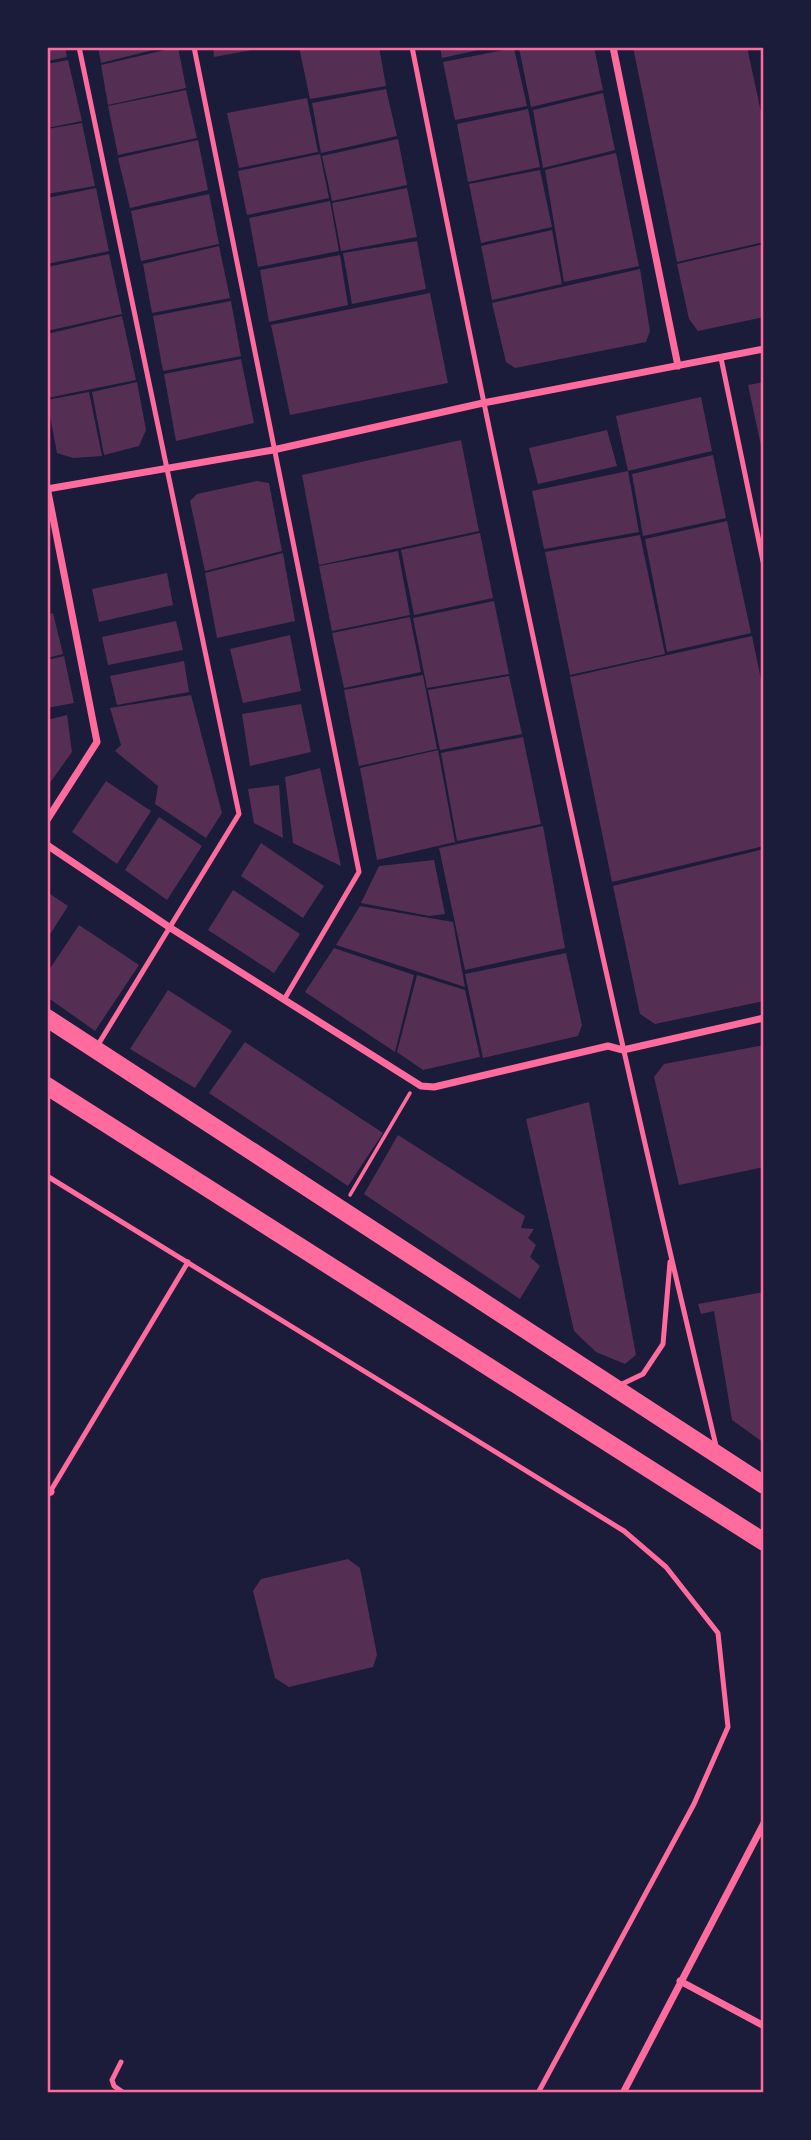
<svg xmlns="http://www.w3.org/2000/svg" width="811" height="2140" font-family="'DM Sans',sans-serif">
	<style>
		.building { fill: #542f53 }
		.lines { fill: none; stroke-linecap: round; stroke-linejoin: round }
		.path { stroke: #ff6b9d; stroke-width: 3.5 }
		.service { stroke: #ff6b9d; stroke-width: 5 }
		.minor { stroke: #ff6b9d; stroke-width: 7 }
		.primary { stroke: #ff6b9d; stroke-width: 18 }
		.neatline { fill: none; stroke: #ff6b9d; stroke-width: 2.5 }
	</style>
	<rect width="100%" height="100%" fill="#1b1b3a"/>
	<!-- building -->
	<path class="building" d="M47,47H65L67,57L47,61Z
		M98,47H161V48L101,63Z
		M178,47L186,88L108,105L101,65Z
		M213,47H257V49L214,57Z
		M299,47H379L386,86L310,99Z
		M440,47H488V48L442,58Z
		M594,47L603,90L531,107L519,48Z
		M633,47H747L764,126V242L677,262Z
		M514,48L527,106L455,120L443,62Z
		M68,60L82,121L47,128V64Z
		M386,89L397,136L321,153L312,103Z
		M186,90L197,138L118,155L108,106Z
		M603,93L615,150L543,168L533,110Z
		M307,98L318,152L239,168L227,113Z
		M528,109L540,167L468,182L457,124Z
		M82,123L95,186L47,194V129Z
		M398,139L407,185L332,201L322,156Z
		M198,140L208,190L130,208L118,158Z
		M616,153L639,266L564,282L545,170Z
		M320,154L329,198L247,215L238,171Z
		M540,170L552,227L481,243L469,184Z
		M96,188L109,251L47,264V198Z
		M407,188L417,237L341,251L332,203Z
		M209,194L219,244L141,261L131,211Z
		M330,201L339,251L258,267L249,218Z
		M552,230L562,284L492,300L481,246Z
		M417,241L426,289L352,304L343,253Z
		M764,244V317L698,331L689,319L677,264Z
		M219,246L230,298L152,313L143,264Z
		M109,254L122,314L47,331V267Z
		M340,255L348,305L269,322L260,270Z
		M640,269L650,331L646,342L515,368L506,362L492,303Z
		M430,293L448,383L290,415L271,325Z
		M231,301L241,356L163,371L153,316Z
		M122,316L136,380L47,398V334Z
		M241,359L254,423L176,441L164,374Z
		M137,382L146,430L139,446L104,455L92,392Z
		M764,382V455H763L748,385Z
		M89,392L102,456L73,458L57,453L47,400Z
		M701,397L712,451L628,471L616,416Z
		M607,430L617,466L538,484L529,448Z
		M461,440L479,531L319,565L302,475Z
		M713,455L726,518L643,536L632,474Z
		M628,471L639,532L544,549L532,491Z
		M257,481L269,483L282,551L205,571L190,501L197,494Z
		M727,521L751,633L667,652L645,539Z
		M480,533L493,598L414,615L401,550Z
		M640,535L665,654L570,675L545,552Z
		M398,551L410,615L332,631L319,566Z
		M283,553L295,621L217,638L205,573Z
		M167,573L173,605L99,622L92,589Z
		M494,601L509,674L427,688L413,618Z
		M53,613L63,654L47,658V615Z
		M410,617L421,672L344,688L332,633Z
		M176,621L183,650L108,665L102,637Z
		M290,635L301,691L243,703L230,649Z
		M752,636L764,694V846L612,882L570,677Z
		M64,656L74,703L47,708V660Z
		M184,661L189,692L117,705L110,676Z
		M423,675L437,749L359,766L344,690Z
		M509,676L522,734L440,750L428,690Z
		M191,695L222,813L206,838L155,804L158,786L115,751L121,745L110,708Z
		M301,704L311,752L250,766L242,714Z
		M67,715L72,752L47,787V720Z
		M523,737L541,824L457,841L441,753Z
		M438,750L455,842L377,860L360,768Z
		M320,768L341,866L293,843L285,777Z
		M106,781L151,811L117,864L72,832Z
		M279,785L280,800L283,838L254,823L248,789Z
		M159,817L202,846L167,900L125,870Z
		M543,826L565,948L465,970L439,848Z
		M261,843L324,886L303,918L241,876Z
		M764,849V1001L655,1024L640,1014L613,886Z
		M434,860L445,914L429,916L361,903L379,866Z
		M233,890L300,934L274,973L208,930Z
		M47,892L68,906L47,939Z
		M360,906L453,922L465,987L336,945Z
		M79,925L139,965L95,1031L47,997V973Z
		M334,948L414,975L395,1052L305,992Z
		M566,953L582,1025L578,1036L483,1058L465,974Z
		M417,975L465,990L480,1057L423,1070L397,1052Z
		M168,990L232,1031L195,1088L130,1049Z
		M245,1042L383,1133L348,1186L209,1093Z
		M764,1045V1167L679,1185L654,1077L664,1064Z
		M589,1102L636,1355L625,1364L596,1352L574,1331L526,1119Z
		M398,1135L525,1216L521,1228L534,1229L528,1238L536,1245L530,1257L540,1266L520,1299L364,1194Z
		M764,1292V1443L732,1420L714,1311L701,1314L698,1304Z
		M348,1559L360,1568L377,1655L373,1667L289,1687L275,1678L253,1591L261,1579Z"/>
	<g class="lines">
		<!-- path -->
		<path class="path" d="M350,1195L410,1093"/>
		<!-- service -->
		<path class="service" d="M79,47L239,814L96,1048
			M194,47L359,872L285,998
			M412,47C505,517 605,985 717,1450
			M721,358L764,566
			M47,1176L624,1531L666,1567L718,1633L728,1727L694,1804L538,2093
			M620,1385L643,1374L663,1344L670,1262
			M47,1497L188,1262
			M121,2062L112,2080L114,2086L124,2093"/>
		<!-- minor -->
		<path class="minor" d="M613,47L678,366
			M47,489L273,450L483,403L764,349
			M47,820L97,742L47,487
			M47,845L169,927L421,1086L434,1087L608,1046L623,1050L764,1018
			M47,1490L51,1492
			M680,1981L764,2026
			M623,2093L764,1823"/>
		<!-- primary -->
		<path class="primary" d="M47,1018L764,1485
			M47,1086L764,1542"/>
	</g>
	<!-- border -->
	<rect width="811" height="2140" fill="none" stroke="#1b1b3a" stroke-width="98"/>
	<rect x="49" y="49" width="713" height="2042" class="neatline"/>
</svg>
